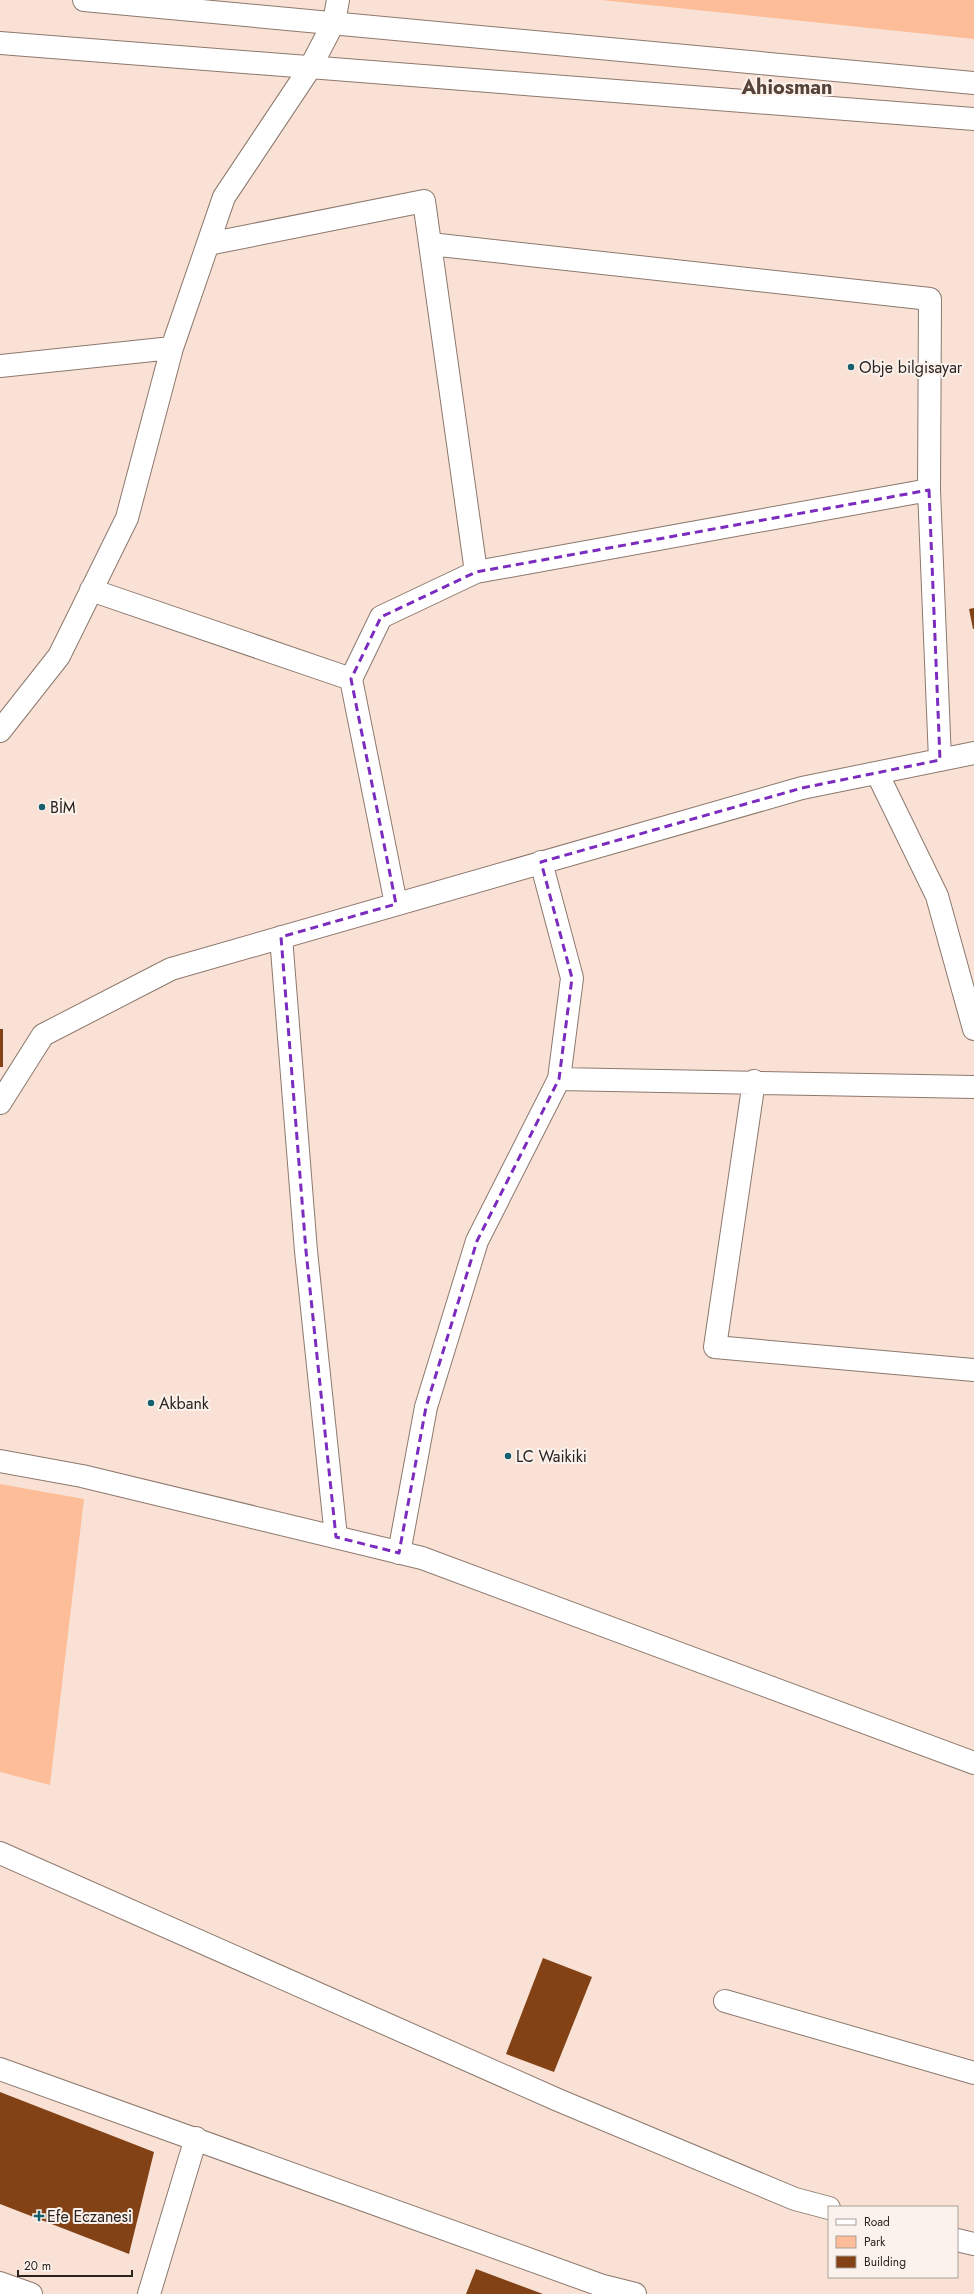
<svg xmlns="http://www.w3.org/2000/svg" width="974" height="2294" font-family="Jost,sans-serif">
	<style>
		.green { fill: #fdbd98 }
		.building { fill: #824216 }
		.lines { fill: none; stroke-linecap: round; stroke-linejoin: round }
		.street-casing { stroke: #8d786d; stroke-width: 24 }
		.secondary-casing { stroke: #8d786d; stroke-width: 24 }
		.street { stroke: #fff; stroke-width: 22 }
		.secondary { stroke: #fff; stroke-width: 22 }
		.marked { fill: none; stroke: #7b2cbf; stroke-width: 3; stroke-dasharray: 8 5; stroke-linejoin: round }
		.poi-dot { fill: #175f6f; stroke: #fcf2ed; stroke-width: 1.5 }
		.labels { text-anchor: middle; stroke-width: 4; stroke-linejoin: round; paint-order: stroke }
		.poi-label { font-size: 16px; fill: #2c231e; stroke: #fcf2ed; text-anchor: start }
		.district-label { font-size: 20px; font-weight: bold; fill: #554238; stroke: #fcf2ed }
	</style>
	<rect width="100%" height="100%" fill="#f9e2d5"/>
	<!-- green -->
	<path class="green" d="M601,0H974V39Z
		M0,1484L84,1499L50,1785L0,1772Z"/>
	<!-- building -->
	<path class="building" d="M974,608V629H973L969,609Z
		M0,1029H3V1067H0Z
		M543,1958L592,1977L554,2072L506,2054Z
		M0,2092L154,2152L129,2254L0,2204Z
		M476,2269L543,2294H466Z"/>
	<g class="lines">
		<defs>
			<path id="street" d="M208,244L424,201L476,572
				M430,244L930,299L929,490L940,760
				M0,366L172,348
				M91,590L351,679L396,904
				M351,679L381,617L476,572L929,490
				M0,731L59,656L127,518L172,348L224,197L310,68L334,22L338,0
				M877,773L937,896L974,1029
				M281,937L306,1251L336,1537
				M559,1079L974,1087
				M754,1081L715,1347L974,1370
				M0,1103L43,1035L171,969L802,788L974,753
				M399,1553L426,1407L477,1241L559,1079L572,978L541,862
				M0,1853L558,2100L795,2199L829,2208
				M725,2001L974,2073
				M0,2069L603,2286L635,2294
				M957,2240L974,2244
				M149,2294L196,2138"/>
			<path id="secondary" d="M84,0L974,83
				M0,43L974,119
				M0,1461L82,1476L422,1558L974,1763
				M0,2283L31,2294"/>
		</defs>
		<!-- street casing -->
		<use href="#street" class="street-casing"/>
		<!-- secondary casing -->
		<use href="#secondary" class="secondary-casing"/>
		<!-- street -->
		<use href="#street" class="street"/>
		<!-- secondary -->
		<use href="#secondary" class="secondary"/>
	</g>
	<!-- marked area -->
	<path class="marked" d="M929,490L940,760L802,788L541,862L572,978L559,1079L477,1241L426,1407L399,1553L336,1537L306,1251L281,937L396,904L351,679L381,617L476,572Z"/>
	<!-- markers -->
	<g class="poi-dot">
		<circle cx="851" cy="367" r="4"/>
		<circle cx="42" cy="807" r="4"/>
		<circle cx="151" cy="1403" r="4"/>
		<circle cx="508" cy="1456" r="4"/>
		<path d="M37 2210h4v4h4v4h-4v4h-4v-4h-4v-4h4z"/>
	</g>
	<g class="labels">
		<!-- poi labels -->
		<g class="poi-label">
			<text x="859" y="373">Obje bilgisayar</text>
			<text x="50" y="813">BİM</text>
			<text x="159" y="1409">Akbank</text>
			<text x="516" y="1462">LC Waikiki</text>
			<text x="47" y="2222">Efe Eczanesi</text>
		</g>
		<!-- district labels -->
		<g class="district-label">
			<text x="787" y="94">Ahiosman</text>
		</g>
	</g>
	<!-- legend -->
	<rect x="828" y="2206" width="130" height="72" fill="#fcf2ed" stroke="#a99f9a"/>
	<rect x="836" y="2219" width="20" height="6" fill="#ffffff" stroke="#a99f9a"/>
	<text x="864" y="2226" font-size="12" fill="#2c231e">Road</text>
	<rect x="836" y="2236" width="20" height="12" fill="#fdbd98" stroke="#a99f9a"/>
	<text x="864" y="2246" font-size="12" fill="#2c231e">Park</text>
	<rect x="836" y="2256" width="20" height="12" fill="#824216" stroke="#a99f9a"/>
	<text x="864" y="2266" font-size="12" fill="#2c231e">Building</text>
	<!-- scale -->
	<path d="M18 2270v6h114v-6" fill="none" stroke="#2c231e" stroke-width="2"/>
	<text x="24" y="2270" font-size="12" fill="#2c231e" stroke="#fcf2ed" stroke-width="3" paint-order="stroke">20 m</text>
</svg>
